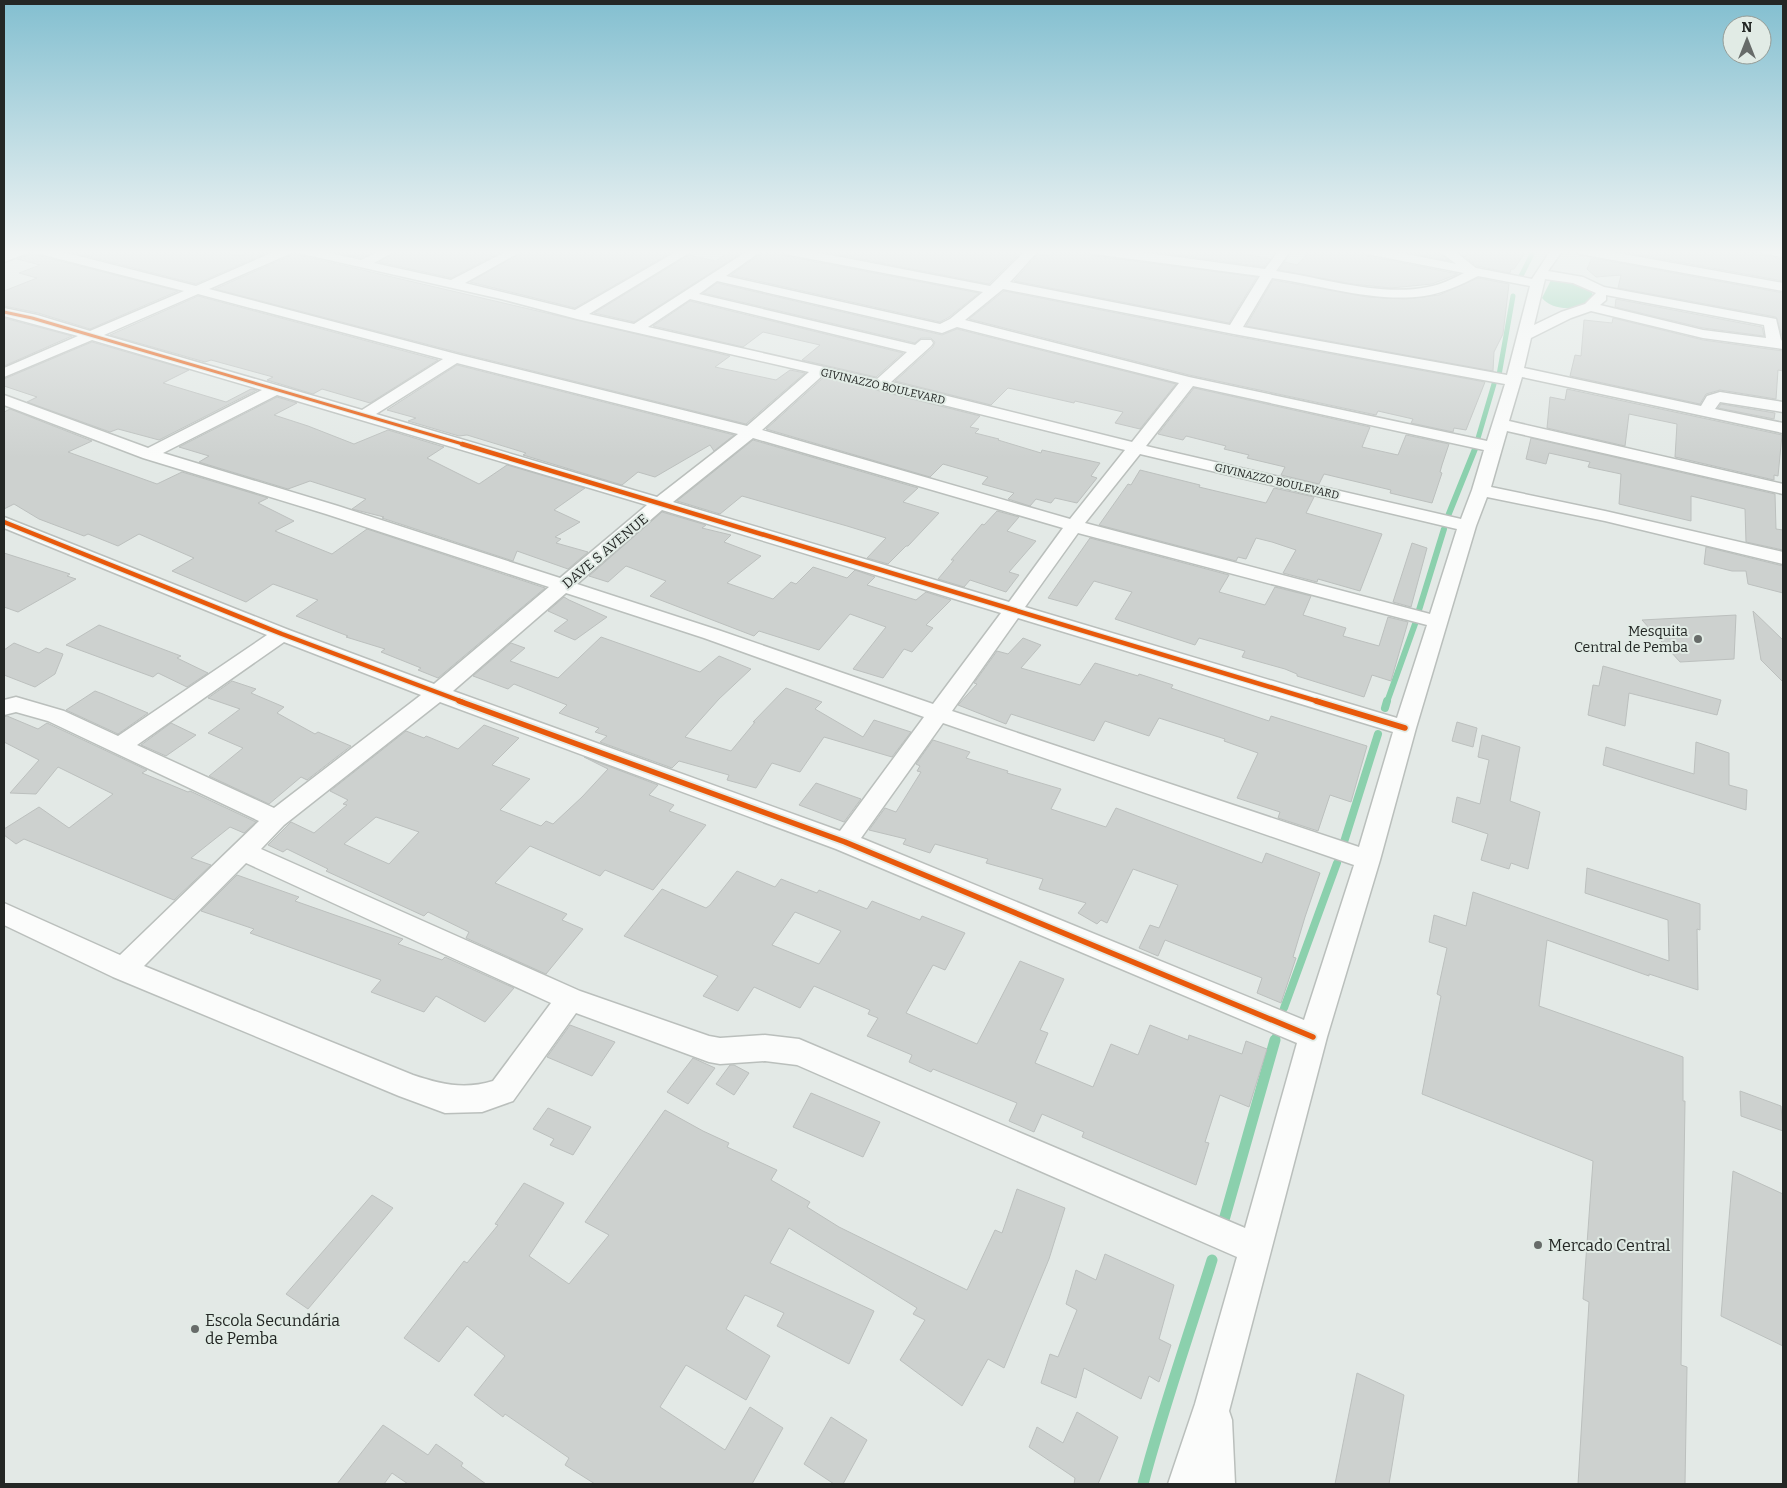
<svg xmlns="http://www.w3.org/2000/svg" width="1787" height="1488" font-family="Bitter,serif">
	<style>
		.water { fill: #8bd0ad }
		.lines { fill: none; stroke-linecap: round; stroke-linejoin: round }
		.stream-far3 { stroke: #8bd0ad; stroke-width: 5 }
		.stream-far2 { stroke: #8bd0ad; stroke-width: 6 }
		.stream-far1 { stroke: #8bd0ad; stroke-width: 8 }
		.stream { stroke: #8bd0ad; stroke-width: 11 }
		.building { fill: #cdd1cf; stroke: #bcc0be; fill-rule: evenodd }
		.minor-casing { stroke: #babfbc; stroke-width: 3 }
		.minor { fill: #fbfcfb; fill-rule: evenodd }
		.cycleway-far2-casing { stroke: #e1ebe5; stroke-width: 5 }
		.cycleway-far1-casing { stroke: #e1ebe5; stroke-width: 7 }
		.cycleway-casing { stroke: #e1ebe5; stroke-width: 9 }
		.cycleway-far2 { stroke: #e8590c; stroke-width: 3 }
		.cycleway-far1 { stroke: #e8590c; stroke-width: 4.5 }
		.cycleway { stroke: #e8590c; stroke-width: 5.5 }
		.poi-dot { fill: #676b69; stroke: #e1ebe5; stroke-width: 2 }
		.labels { text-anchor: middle; stroke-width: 4; stroke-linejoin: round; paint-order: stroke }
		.far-street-label { font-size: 11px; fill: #242725; stroke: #e1ebe5 }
		.street-label { font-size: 14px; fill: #242725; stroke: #e1ebe5 }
		.poi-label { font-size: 14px; fill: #242725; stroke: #e1ebe5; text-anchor: end }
		.near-poi-label { font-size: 16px; fill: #242725; stroke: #e1ebe5; text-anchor: start }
	</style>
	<rect width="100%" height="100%" fill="#e3e9e6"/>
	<!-- water -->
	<path class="water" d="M1551,280L1586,286L1591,289L1593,296C1583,312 1554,312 1542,298Z"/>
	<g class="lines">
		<!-- stream-far3 -->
		<path class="stream-far3" d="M1520,278L1534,250
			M1499,375L1513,296
			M1476,445L1494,384"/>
		<!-- stream-far2 -->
		<path class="stream-far2" d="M1448,516L1477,444
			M1419,610L1444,529
			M1387,702L1415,624"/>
		<!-- stream-far1 -->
		<path class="stream-far1" d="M1385,708L1387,701
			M1344,842L1378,734
			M1284,1008L1337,863
			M1275,1041L1278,1029"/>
		<!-- stream -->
		<path class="stream" d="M1222,1227L1275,1040
			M1143,1484C1163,1408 1189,1335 1212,1260"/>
	</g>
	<!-- building -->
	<path class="building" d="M32,250L36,255L178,291L90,329L38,313L4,306V291L37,278L19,273L40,265L17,259L29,255Z
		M63,250H214L240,256L255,250H273L196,284Z
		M325,250H377L361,258Z
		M399,250H505L451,278L379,262Z
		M526,250H664L672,252L575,308L470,282Z
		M732,250H746L634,322L594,313L689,255L716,261Z
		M765,250H777L785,256L979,293L949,317L940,322L731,275Z
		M814,250H1013L1022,251L989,284Z
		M1053,250L1067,253L1069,250L1086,252L1094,256L1257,277L1229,323L1014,281L1038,254L1049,256Z
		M1140,250H1226L1270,259L1264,267Z
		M1311,250H1359L1367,256L1458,274L1432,284L1391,288L1352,284L1279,270L1285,262L1297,265Z
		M1395,250H1436L1449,261Z
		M1456,250H1527L1514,269H1511L1510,273L1477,266Z
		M1630,250H1757L1761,255L1783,259V281L1629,253Z
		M294,254L730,356L715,367L776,380L790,370L805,373L746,424L460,353L215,289Z
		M1592,258L1783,293V339L1776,317L1618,288L1621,275L1596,277L1587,269Z
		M1478,278L1509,284L1503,334L1494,352L1493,371L1246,326L1273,280L1367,297L1405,299L1439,295Z
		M717,283L942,335L957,329L1176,384L1140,429L1115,423L1123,412L1075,401L1074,403L1008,388L991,405L895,381L933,347L935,342L931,338H921L915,343L703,293Z
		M1004,291L1234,336L1485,382L1466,430L1454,428L1453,432L1411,423L1413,419L1378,411L1376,415L1189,375L969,319Z
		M198,296L438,360L370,403L322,389L313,394L267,380L273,377L211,360L205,362L110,335Z
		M1616,299L1762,327L1764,336L1703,328L1615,307Z
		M690,301L903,353L876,377L802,360L820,345L763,332L743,347L653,326Z
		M4,318L72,336L4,366Z
		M1613,318L1703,340L1783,351V371L1778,370L1776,399L1720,390L1706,394L1700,404L1570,376L1575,355L1581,356L1584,320L1612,323Z
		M92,342L189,370L163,383L226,402L251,389L257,390L159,440L118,429L110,432L27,402L37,397L4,386V379Z
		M457,365L734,435L714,451L710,445L655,477L638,472L622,485L523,455L526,453L467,435L459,436L408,421L416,418L387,410Z
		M824,377L980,416L970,427L979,429L975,433L999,439L998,440L1041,453L1042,450L1100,463L1091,476L1097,478L1077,503L1055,498L1051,503L1036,499L1030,506L1008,499L1014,493L982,484L988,477L943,464L930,477L766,429Z
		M1194,388L1370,427L1362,447L1398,455L1406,435L1449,444L1442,465L1440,472L1442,473L1432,503L1390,493L1391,490L1324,474L1319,484L1281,475L1285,467L1247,458L1249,455L1224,449L1226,446L1186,436L1183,440L1158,434Z
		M1567,389L1782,435L1778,476L1774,475V480L1675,457L1677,424L1629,414L1625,446L1547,428L1550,397L1565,400Z
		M277,397L297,403L274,415L308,426L354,444L388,430L444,447L427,458L479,484L507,465L585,488L554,510L580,522L555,537L561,539L556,543L588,552L568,569L517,551L513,561L382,518L384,517L352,509L366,499L310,481L288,489L199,462L209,456L179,447Z
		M1721,404L1775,413L1774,419L1718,408Z
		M10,409L92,441L68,452L157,484L182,472L268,498L258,503L294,521L275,531L332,554L367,529L545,588L438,678L418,670L421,668L381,652L385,649L346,637L348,636L296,616L318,600L273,584L246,602L172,571L194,558L139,534L118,546L88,534L84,536L39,519L14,504L4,509V412Z
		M1531,438L1775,494L1776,529L1783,530V550L1746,542L1745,509L1691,496V521L1619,504L1621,474L1588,467L1590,462L1549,453L1546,464L1526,459Z
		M753,440L918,488L903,502L939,513L908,546H906L888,564L867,558L886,538L847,526L742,496L720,514L677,501Z
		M1140,470L1200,485L1199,487L1266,503L1274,488L1314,497L1306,513L1382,534L1360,591L1318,579L1317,582L1283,573L1296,550L1272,542L1256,538L1246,559L1238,557L1236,561L1099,525L1128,484L1131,485Z
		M997,511L1019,517L1007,531L1036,541L1009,572L1019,575L1006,592L970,580L964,587L938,579L954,560H951L982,524L984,525Z
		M662,512L706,525L702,528L731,535L724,542L761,556L727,583L773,599L791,582L796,584L813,567L847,578L855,570L875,577L867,585L916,600L926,592L951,600L926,625L933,628L912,652L904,649L883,678L853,669L886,627L850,614L819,650L759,631L754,636L650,596L666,581L626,566L608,582L589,576Z
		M1090,538L1229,575L1219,592L1265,605L1275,587L1311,596L1303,615L1346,628L1343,636L1379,646L1388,617L1408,622L1391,681L1372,675L1364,697L1297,676V674L1285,669L1242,657L1245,651L1199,638L1195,645L1115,619L1132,592L1094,581L1077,606L1048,598Z
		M1412,543L1427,548L1411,607L1393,602Z
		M1706,547L1783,566V593L1748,584L1746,571H1732L1704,564Z
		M4,553L70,574L67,576L76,579L18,612L4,607Z
		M564,597L569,600L607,617L575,640L554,631L568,620L548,611Z
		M1753,611L1783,640V682L1761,660Z
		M1736,615L1734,659L1680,662L1642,620Z
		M99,625L181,656L177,658L208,673L187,687L158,673L153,677L66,645Z
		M601,637L700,672L719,656L751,669L719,699L685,737L731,751L755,722H753L786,688L822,702L815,709L863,737L874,720L911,732L892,757L824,737L800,772L772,763L756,788L727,780L729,775L679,761L672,768L600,742L607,736L595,732L599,728L559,713L567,705L514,684L508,689L473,676L511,643L525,648L510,661L558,678Z
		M1023,638L1041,645L1021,668L1080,685L1095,663L1138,676L1139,674L1173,685L1171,688L1269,721L1271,716L1367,746L1351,802L1330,795L1318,831L1278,818L1280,812L1237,798L1258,753L1224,741L1225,739L1159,718L1149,736L1105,721L1094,741L1011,714L1006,724L958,705L977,684L974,683L997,651L1008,654Z
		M14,643L39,653L46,648L63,654L55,674L35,687L4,675V650Z
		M1603,666L1721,700L1717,715L1629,693L1625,726L1588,715L1593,685L1599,686Z
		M232,681L256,689L251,693L284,707L277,713L315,734L318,732L351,746L307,780L301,777L269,804L209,776L243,748L208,733L240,709L208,698Z
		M95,691L103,694L148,713L118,734L66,710Z
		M7,716L38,729L47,723L147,770L142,773L188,792L190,791L256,822L244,833L230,827L191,858L211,865L174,900L24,839L16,844L4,835V829L39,807L69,828L113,794L58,767L36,794L10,793L39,760L4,742V717Z
		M1457,722L1477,728L1473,747L1452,741Z
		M171,723L196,735L166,756L141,745Z
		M484,725L519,738L492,765L530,779L500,810L541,826L546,821L553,824L582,797L608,769L584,757L658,785L649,795L674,805L669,811L706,825L653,890L605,870L600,876L530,846L495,883L567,914L562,920L583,929L546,974L466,938L469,932L428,912L424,916L326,871L328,869L287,849L283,852L268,845L291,822L314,833L347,805L343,804L348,800L330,791L406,731L424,738L426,736L458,749ZM376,817L419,832L389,864L344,844Z
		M1482,735L1520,747L1510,801L1540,812L1528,869L1511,863L1509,869L1481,860L1488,834L1452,822L1457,797L1480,804L1489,760L1478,757Z
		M933,740L970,752L966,758L1008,771L1007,773L1061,789L1051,809L1106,827L1116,808L1262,863L1266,853L1320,873L1305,917L1293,957L1296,958L1281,1003L1257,993L1262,978L1203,955L1165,940L1158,956L1139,948L1150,925L1159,928L1178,885L1133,869L1107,923L1101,920L1097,924L1078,913L1086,903L1039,889L1043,879L986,863L988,859L935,844L930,853L903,844L906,839L869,830L885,808L896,812L921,772L917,771L920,766L916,764Z
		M1696,742L1729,753V785L1747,790L1746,810L1603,765L1606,747L1694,774Z
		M816,783L861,799L844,822L799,805Z
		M1587,868L1700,904V930L1697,929L1698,990L1649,974V976L1547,940L1539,1006L1683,1057V1101H1685L1681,1365L1687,1367L1685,1484H1578L1589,1302L1583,1299L1593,1161L1422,1094L1441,996L1437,994L1447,948L1429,942L1434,915L1466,926L1473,892L1669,961L1668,920L1585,893Z
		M737,871L775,887L781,879L817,893L819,890L867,909L872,901L920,920L922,916L965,933L945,970L933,965L906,1013L977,1044L1020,961L1064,979L1040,1030L1048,1033L1035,1063L1093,1087L1111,1044L1138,1055L1150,1025L1188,1040L1189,1035L1242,1054L1246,1041L1267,1049L1249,1107L1220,1095L1205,1142L1209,1143L1196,1185L1082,1137L1084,1132L1042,1114L1034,1132L1009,1121L1017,1103L933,1069L931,1072L909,1062L912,1055L867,1036L878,1018L868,1014L870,1010L814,986L800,1008L754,987L738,1011L703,996L718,976L624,936L662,889L706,908L710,905ZM795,912L841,931L819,964L772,945Z
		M237,875L299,897L295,901L403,939L398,944L442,960L445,957L514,988L485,1022L436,996L424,1012L371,992L381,980L250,933L254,929L201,911Z
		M570,1025L615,1042L592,1076L547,1057Z
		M693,1058L715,1068L688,1104L667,1092Z
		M730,1065H734L749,1073L734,1095L716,1084Z
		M1740,1091L1781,1106L1783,1131L1741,1116Z
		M811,1093L880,1122L863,1157L793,1127Z
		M548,1108L591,1127L573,1155L550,1145L554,1139L533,1129Z
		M665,1110L703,1131L729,1143L727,1147L777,1170L771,1180L810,1202L807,1207L839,1227L967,1290L995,1230L1002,1233L1017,1189L1065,1208L1049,1259L1004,1368L988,1359L962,1406L900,1360L925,1320L913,1314L917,1308L789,1228L770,1263L874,1311L849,1364L777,1326L784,1313L745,1295L726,1329L770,1356L746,1400L686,1365L660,1407L725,1450L750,1407L783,1428L752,1484H595L565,1465L569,1458L505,1414L503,1417L474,1395L505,1356L467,1326L439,1362L404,1338L464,1261L467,1263L498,1225L495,1224L524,1183L564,1203L529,1256L569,1284L609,1235L585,1222Z
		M1733,1171L1783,1194V1346L1721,1316Z
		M372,1195L393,1208L308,1309L286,1294Z
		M1105,1254L1174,1285L1159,1339L1171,1345L1159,1382L1149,1376L1141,1399L1084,1368L1076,1398L1041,1383L1050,1354L1058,1357L1077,1310L1066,1304L1076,1270L1096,1280Z
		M1357,1373L1404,1395L1389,1484H1335Z
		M1077,1412L1118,1437L1098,1484H1074L1075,1478L1029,1447L1037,1427L1063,1443Z
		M831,1417L867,1440L843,1484H834L804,1464Z
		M383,1425L428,1455L436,1444L463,1463L461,1466L486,1484H408L392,1473L384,1484H337Z"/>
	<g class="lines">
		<defs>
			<path id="minor" d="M13,250H30L28,253L4,262V254Z
				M34,250H55L196,286L278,250H316L361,260L381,250H397L374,263L451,280L509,250H524L465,283L575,310L679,250H694L589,314L634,324L749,250H763L726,276L940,324L950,319L983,292L785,254L779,250H804L990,286L1026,250H1039L1010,282L1230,325L1260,276L1094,254L1088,250H1126L1265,269L1279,250H1291L1276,271C1323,278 1381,297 1428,287C1441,285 1452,279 1464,273L1367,254L1361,250H1386L1456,264L1438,250H1453L1476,268L1532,279L1551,250H1563L1548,271L1583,277L1604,287L1776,319L1781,340L1783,341V349L1703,338L1591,311L1571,318L1531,338L1524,368L1701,406L1707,396L1720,392L1783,402V412L1720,402L1715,409L1783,423V433L1522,377L1509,421L1783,484V494L1507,431L1491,487L1605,511L1783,552V564L1605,521L1487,497L1476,526L1416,728L1380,860L1327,1037L1229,1411L1232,1420L1235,1484H1168L1195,1404L1237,1257L797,1065L765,1061L720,1064L709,1062L576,1013L513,1101L482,1112L445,1113L399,1096L113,977L4,925V903L120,955L259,821L48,721L16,712L4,715V700L16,697L64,711L118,736L267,635L4,528V517L289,630L434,684L549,587L326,514L143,458L4,405V395L148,448L262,390L92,340L4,377V368L78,336L4,316V308L37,315L90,331L184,291L36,253ZM294,252L501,299L577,319L809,372L747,426L460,355L209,289ZM1478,276L1530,286L1507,375L1243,327L1272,278C1321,285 1374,303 1424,296C1443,293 1461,285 1478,276ZM1545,279L1573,283L1596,293L1585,304L1561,312L1534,325ZM717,281L942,333L957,327L1179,383L1132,442L891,382L931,346L933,343L931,340H921L915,345L699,294ZM1003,289L1234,334L1505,384L1487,441L1189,377L965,320ZM198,294L443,359L362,410L104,335ZM1606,295L1764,325L1766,338L1703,330L1600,305L1606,300ZM690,299L907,352L877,379L648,327ZM457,363L738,434L657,497L376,414ZM823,375L1125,450L1070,519L762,430ZM1193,386L1484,450L1472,490L1461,519L1146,446ZM277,395L647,505L560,578L338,506L163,453ZM753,438L1063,528L1009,602L673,502ZM1140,454L1457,529L1430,614L1085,523ZM662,510L1001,613L933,704L718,630L577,584ZM1078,533L1427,625L1397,718L1025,607ZM566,593L704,638L924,717L840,831L453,691ZM1018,618L1393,732L1359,847L952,711ZM284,642L421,695L274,808L137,745ZM440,702L836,849L1297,1043L1245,1228L799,1039L765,1035L720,1038L709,1036L580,991L261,849L284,825ZM943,723L1354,865L1304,1020L861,838ZM246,863L551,1003L493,1081C464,1090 440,1084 413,1075L144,966Z
				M1574,250H1601L1783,283V291L1580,254Z
				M1759,250H1783V257L1761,253Z"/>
		</defs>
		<!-- minor casing -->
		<use href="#minor" class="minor-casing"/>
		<!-- minor -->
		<use href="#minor" class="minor"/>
		<defs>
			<path id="cycleway-far2" d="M4,312L32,318L466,445"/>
			<path id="cycleway-far1" d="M462,444L1320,702
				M4,522L282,634L463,702"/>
			<path id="cycleway" d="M459,701L845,842L1313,1037
				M1316,701L1405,728"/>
		</defs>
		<!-- cycleway-far2 casing -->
		<use href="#cycleway-far2" class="cycleway-far2-casing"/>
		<!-- cycleway-far1 casing -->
		<use href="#cycleway-far1" class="cycleway-far1-casing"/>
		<!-- cycleway casing -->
		<use href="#cycleway" class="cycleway-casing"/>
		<!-- cycleway-far2 -->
		<use href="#cycleway-far2" class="cycleway-far2"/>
		<!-- cycleway-far1 -->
		<use href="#cycleway-far1" class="cycleway-far1"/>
		<!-- cycleway -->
		<use href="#cycleway" class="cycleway"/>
	</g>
	<!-- sky -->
	<linearGradient id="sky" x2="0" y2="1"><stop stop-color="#83bfd0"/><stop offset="0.55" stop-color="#f2f5f4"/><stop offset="1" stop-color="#f2f5f4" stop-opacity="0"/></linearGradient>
	<rect width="1787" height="458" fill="url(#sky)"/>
	<!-- markers -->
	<g class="poi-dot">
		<circle cx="1698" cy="639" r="5"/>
		<circle cx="1538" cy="1245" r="5"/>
		<circle cx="195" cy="1329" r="5"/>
	</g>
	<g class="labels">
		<!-- far-street labels -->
		<g class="far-street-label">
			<text transform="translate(883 386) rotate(13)" y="4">GIVINAZZO BOULEVARD</text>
			<text transform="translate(1277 481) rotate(13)" y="4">GIVINAZZO BOULEVARD</text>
		</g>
		<!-- street labels -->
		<g class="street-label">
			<text transform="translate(605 551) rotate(-40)" y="5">DAVE S AVENUE</text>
		</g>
		<!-- poi labels -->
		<g class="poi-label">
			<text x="1688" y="636">Mesquita<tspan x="1688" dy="16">Central de Pemba</tspan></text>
		</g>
		<!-- near-poi labels -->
		<g class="near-poi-label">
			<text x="1548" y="1251">Mercado Central</text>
			<text x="205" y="1326">Escola Secundária<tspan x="205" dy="18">de Pemba</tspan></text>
		</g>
	</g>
	<!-- border -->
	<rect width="1787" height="1488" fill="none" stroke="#242725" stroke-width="10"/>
	<!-- north arrow -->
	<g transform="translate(1747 40)"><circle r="24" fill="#e1ebe5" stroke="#959d98"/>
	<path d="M0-4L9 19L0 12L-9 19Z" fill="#676b69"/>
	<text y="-8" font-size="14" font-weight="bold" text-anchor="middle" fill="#242725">N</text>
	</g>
</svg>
